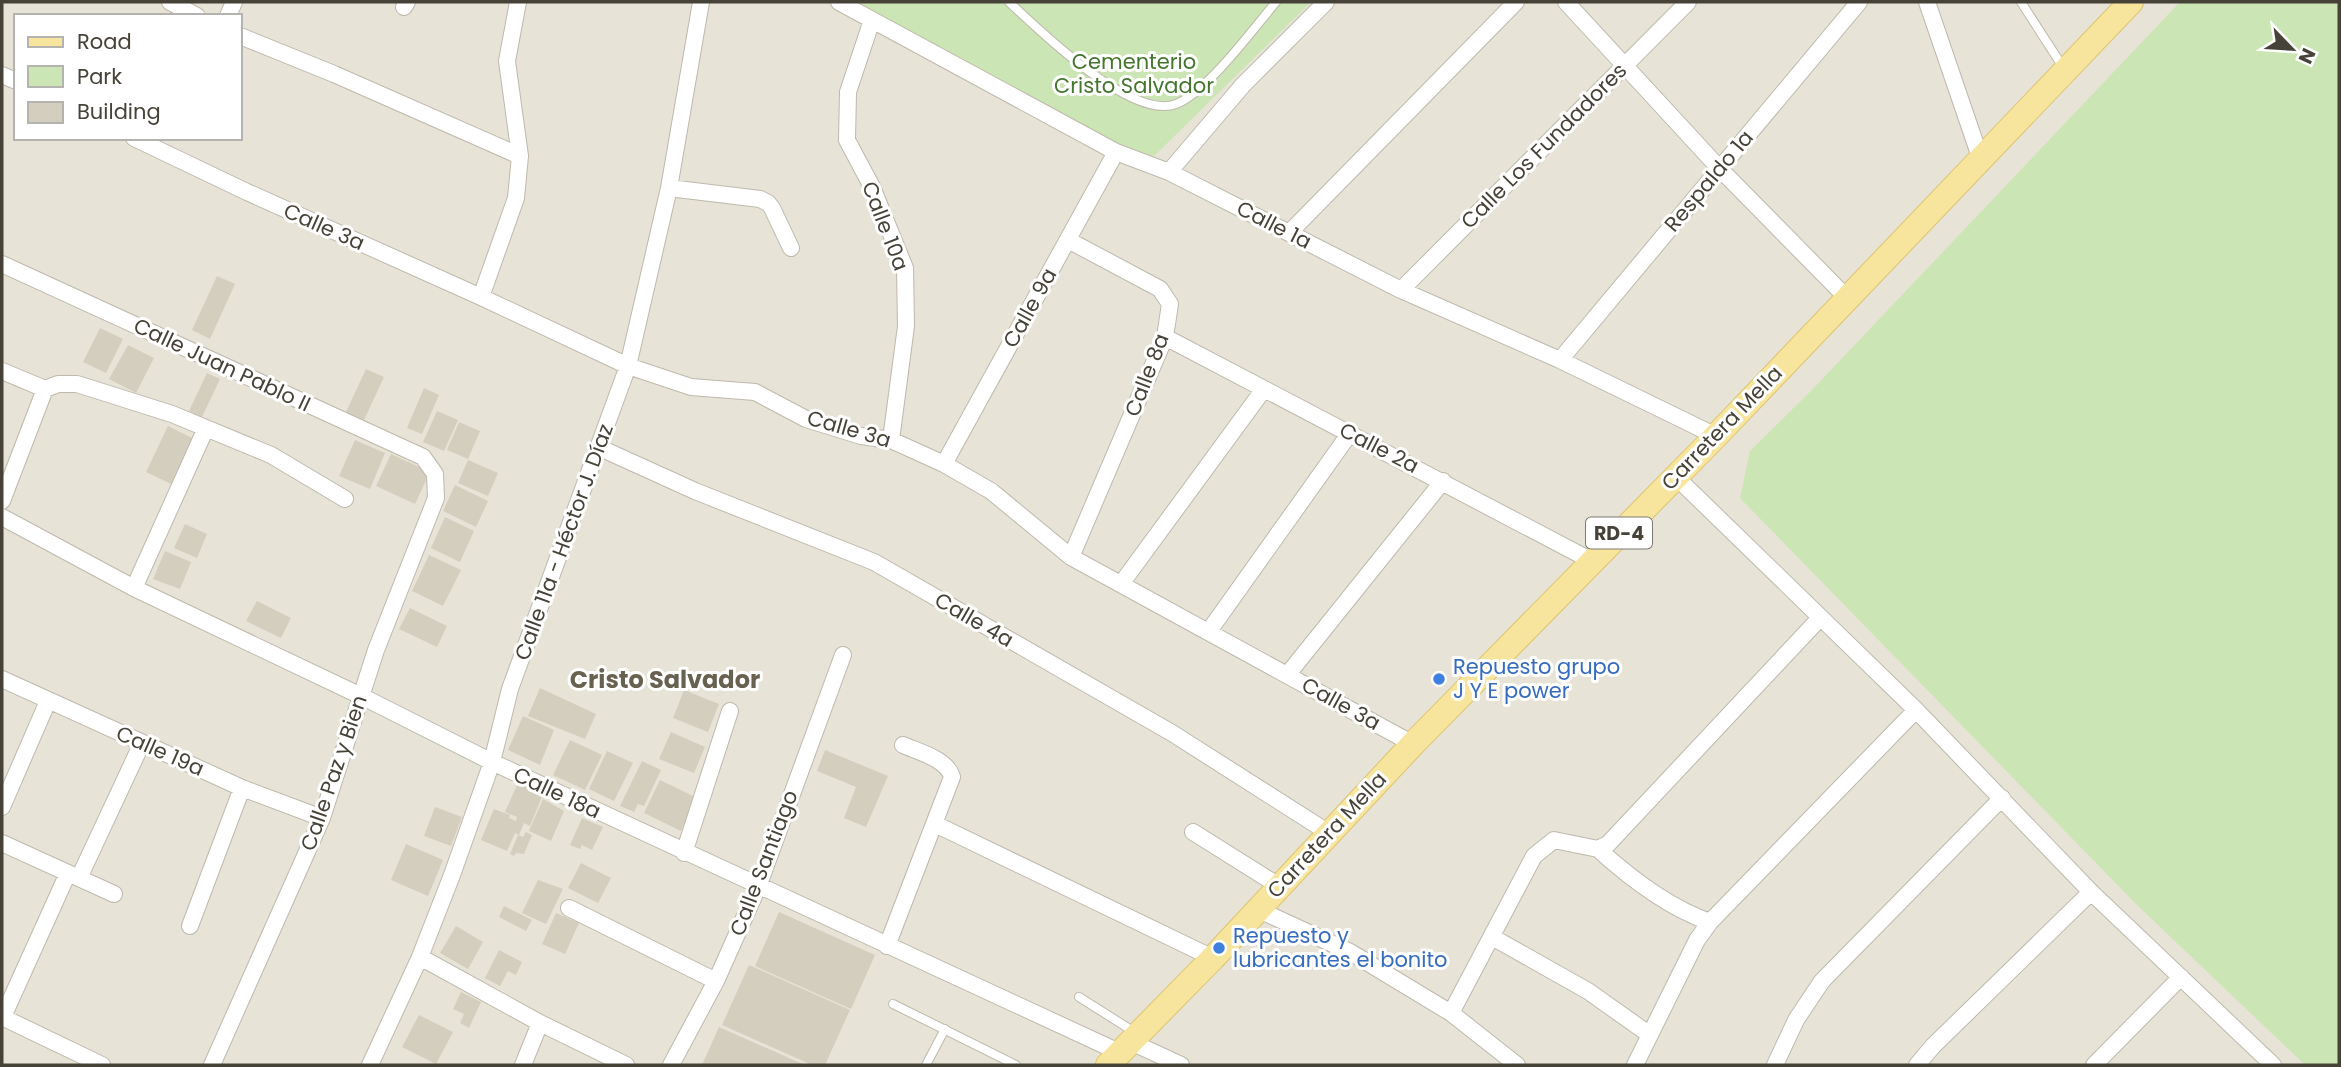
<svg xmlns="http://www.w3.org/2000/svg" width="2341" height="1067" font-family="Poppins,sans-serif">
	<style>
		.residential { fill: #e7e3d7; fill-rule: evenodd }
		.green { fill: #cce5b4 }
		.building { fill: #d4cebf }
		.lines { fill: none; stroke-linecap: round; stroke-linejoin: round }
		.service-casing { stroke: #bfb9ac; stroke-width: 10 }
		.minor-casing { stroke: #bfb9ac; stroke-width: 18 }
		.primary-casing { stroke: #ddc46e; stroke-width: 26 }
		.service { stroke: #fff; stroke-width: 8 }
		.minor { stroke: #fff; stroke-width: 16 }
		.primary { stroke: #f8e59d; stroke-width: 24 }
		.shop-dot { fill: #3f7fe0; stroke: #fff; stroke-width: 2.5 }
		.labels { text-anchor: middle; stroke-width: 6; stroke-linejoin: round; paint-order: stroke }
		.shield { fill: #fff; stroke: #7e7b74; stroke-width: 2 }
		.shield-label { font-size: 19px; font-weight: bold; fill: #474238 }
		.park-label { font-size: 21px; fill: #44762e; stroke: #fff }
		.street-label { font-size: 21px; fill: #474238; stroke: #fff }
		.shop-label { font-size: 21px; fill: #366cbe; stroke: #fff; text-anchor: start }
		.quarter-label { font-size: 24px; font-weight: bold; fill: #696150; stroke: #fff }
	</style>
	<rect width="100%" height="100%" fill="#f3f1e9"/>
	<!-- residential -->
	<path class="residential" d="M2,2H2339V1065H2ZM16,16H240V138H16Z"/>
	<!-- green -->
	<path class="green" d="M842,2H1311L1147,163Z
		M2180,2H2339V1065L2304,1064L2137,905L1740,498L1750,451L1811,391Z"/>
	<!-- building -->
	<path class="building" d="M217,276L235,284L210,339L192,330Z
		M100,328L123,339L106,373L83,362Z
		M128,345L154,358L136,393L109,379Z
		M366,369L384,377L364,420L346,412Z
		M207,373L220,379L202,417L189,411Z
		M424,388L439,395L422,434L407,428Z
		M437,411L458,420L444,451L423,442Z
		M459,422L480,431L468,459L447,450Z
		M168,426L192,438L171,484L146,472Z
		M355,440L385,453L370,489L339,476Z
		M391,454L430,472L415,504L376,486Z
		M468,460L498,473L488,496L458,483Z
		M455,485L488,501L476,527L443,511Z
		M445,517L474,531L460,562L431,548Z
		M185,524L207,534L197,558L174,548Z
		M165,551L191,562L180,589L153,579Z
		M429,555L461,570L443,606L412,591Z
		M257,601L291,618L281,638L246,621Z
		M410,608L447,626L437,647L399,629Z
		M540,688L596,714L585,739L528,716Z
		M684,690L719,704L708,732L673,718Z
		M523,716L554,730L540,765L508,750Z
		M671,732L705,747L694,773L659,759Z
		M570,740L602,755L585,790L553,775Z
		M825,750L888,776L866,827L844,818L856,787L817,771Z
		M607,751L633,763L614,801L589,789Z
		M642,761L661,770L644,806L638,804L634,812L620,806Z
		M660,780L697,798L681,831L644,813Z
		M518,783L543,794L530,826L524,823L519,835L515,833L507,851L481,840L494,809L510,815L509,818L516,821L517,817L505,812Z
		M543,799L564,811L551,841L529,831Z
		M435,807L462,817L451,846L424,836Z
		M582,818L603,827L592,850L582,845L580,849L570,845Z
		M526,832L532,835L524,854L516,853L514,856L510,854L518,835L523,837Z
		M406,844L443,860L428,896L391,880Z
		M581,863L611,878L598,903L568,888Z
		M538,880L563,889L546,924L522,913Z
		M504,906L532,920L526,931L499,917Z
		M779,912L875,955L851,1009L755,966Z
		M556,913L579,923L565,954L542,944Z
		M456,926L483,942L468,969L440,953Z
		M499,950L522,962L516,975L508,971L500,986L485,978Z
		M749,965L850,1010L825,1065H812L722,1025Z
		M461,992L481,1002L469,1028L460,1023L464,1014L453,1009Z
		M419,1015L453,1032L436,1064L402,1047Z
		M719,1027L805,1065H702Z"/>
	<g class="lines">
		<defs>
			<path id="service" d="M1009,2C1040,31 1132,121 1176,104C1206,93 1254,28 1276,2
				M2021,2L2063,67
				M1079,997L1136,1033
				M893,1004L1016,1065
				M926,1065L945,1029"/>
			<path id="minor" d="M170,2L197,16
				M839,2L1116,152L1169,172L1401,290L1560,360L1716,436
				M1566,2L1720,169L1847,298
				M1927,2L1980,157
				M404,7L407,2
				M228,16L234,2
				M872,20L848,92L847,140L872,187L905,268L906,326L891,440
				M240,36L334,74L520,156
				M2,75L16,81
				M134,138L247,192L481,297L628,366L691,387L755,392L806,419L861,436L891,440L944,464L991,491L1071,557L1413,744
				M1169,172L1243,85L1326,2
				M669,188L760,199L768,203L772,208L791,248
				M1290,232L1516,2
				M1068,240L1160,289L1170,304L1165,337L1071,557
				M2,264L423,457L435,474L436,498L376,650L322,818L212,1065
				M1401,290L1688,2
				M481,297L516,198L520,156L507,61L518,2
				M1165,337L1592,561
				M1560,360L1859,2
				M2,371L45,389L58,384H77L172,414L271,455L345,499
				M598,447L695,491L874,562L1172,733L1329,833
				M944,464L1116,152
				M1675,476L1916,710L2091,892L2273,1065
				M2,501L45,389
				M2,517L134,588L361,696L492,762L1121,1053
				M1121,584L1264,389
				M134,588L206,428
				M1209,631L1350,433
				M1288,674L1443,481
				M2,679L242,788L322,818
				M2,807L48,701
				M935,824L1213,958
				M1193,832L1279,886
				M2,843L114,894
				M1598,849C1630,878 1669,908 1710,922
				M684,853L730,711
				M79,878L142,743
				M569,908L716,981
				M1257,909L1350,952L1451,1013L1517,1065
				M190,926L242,788
				M1492,937L1588,991L1650,1035
				M887,946L952,777C947,759 919,752 903,745
				M420,957L540,1023L626,1065
				M1451,1013L1534,856L1554,840L1598,849L1608,844L1820,618
				M2,1017L102,1065
				M2,1019L68,873
				M1131,1042L1181,1065
				M370,1065L420,957L452,875L492,762L510,689L628,366L669,188L701,2
				M523,1065L540,1023
				M671,1065L716,981L758,887L843,655
				M1635,1065L1697,940L1710,922L1916,710
				M1775,1065L1796,1020L1822,981L2002,798
				M1917,1065L1933,1046L2091,892
				M2094,1065L2181,977"/>
			<path id="primary" d="M1108,1065L1213,958L1413,744L1716,436L2131,2"/>
		</defs>
		<!-- service casing -->
		<use href="#service" class="service-casing"/>
		<!-- minor casing -->
		<use href="#minor" class="minor-casing"/>
		<!-- primary casing -->
		<use href="#primary" class="primary-casing"/>
		<!-- service -->
		<use href="#service" class="service"/>
		<!-- minor -->
		<use href="#minor" class="minor"/>
		<!-- primary -->
		<use href="#primary" class="primary"/>
	</g>
	<!-- markers -->
	<g class="shop-dot">
		<circle cx="1439" cy="679" r="7"/>
		<circle cx="1219" cy="948" r="7"/>
	</g>
	<g class="labels">
		<!-- shield labels -->
		<rect class="shield" x="1586" y="517.5" width="66" height="31" rx="5"/>
		<g class="shield-label">
			<text x="1619" y="540">RD-4</text>
		</g>
		<!-- park labels -->
		<g class="park-label">
			<text x="1134" y="69">Cementerio<tspan x="1134" dy="24">Cristo Salvador</tspan></text>
		</g>
		<!-- street labels -->
		<g class="street-label">
			<text transform="translate(1544 146) rotate(-45)" y="7">Calle Los Fundadores</text>
			<text transform="translate(1709 181) rotate(-50)" y="7">Respaldo 1a</text>
			<text transform="translate(1274 225) rotate(27)" y="7">Calle 1a</text>
			<text transform="translate(885 226) rotate(69)" y="7">Calle 10a</text>
			<text transform="translate(324 227) rotate(24)" y="7">Calle 3a</text>
			<text transform="translate(1030 308) rotate(-61)" y="7">Calle 9a</text>
			<text transform="translate(222 365) rotate(25)" y="7">Calle Juan Pablo II</text>
			<text transform="translate(1147 375) rotate(-69)" y="7">Calle 8a</text>
			<text transform="translate(1722 428) rotate(-46)" y="7">Carretera Mella</text>
			<text transform="translate(849 429) rotate(16)" y="7">Calle 3a</text>
			<text transform="translate(1379 448) rotate(27)" y="7">Calle 2a</text>
			<text transform="translate(564 542) rotate(-70)" y="7">Calle 11a - Héctor J. Díaz</text>
			<text transform="translate(974 620) rotate(30)" y="7">Calle 4a</text>
			<text transform="translate(1341 704) rotate(29)" y="7">Calle 3a</text>
			<text transform="translate(160 751) rotate(24)" y="7">Calle 19a</text>
			<text transform="translate(334 773) rotate(-71)" y="7">Calle Paz y Bien</text>
			<text transform="translate(557 793) rotate(25)" y="7">Calle 18a</text>
			<text transform="translate(1327 835) rotate(-47)" y="7">Carretera Mella</text>
			<text transform="translate(764 863) rotate(-69)" y="7">Calle Santiago</text>
		</g>
		<!-- shop labels -->
		<g class="shop-label">
			<text x="1453" y="674">Repuesto grupo<tspan x="1453" dy="24">J Y E power</tspan></text>
			<text x="1233" y="943">Repuesto y<tspan x="1233" dy="24">lubricantes el bonito</tspan></text>
		</g>
		<!-- quarter labels -->
		<g class="quarter-label">
			<text x="665" y="688">Cristo Salvador</text>
		</g>
	</g>
	<!-- border -->
	<rect width="2341" height="1067" fill="none" stroke="#474238" stroke-width="7"/>
	<!-- legend -->
	<rect x="14" y="14" width="228" height="126" fill="#ffffff" stroke="#b5b3af" stroke-width="2"/>
	<rect x="28" y="37" width="35" height="10" fill="#f8e59d" stroke="#b5b3af" stroke-width="2"/>
	<text x="77" y="49" font-size="21" fill="#474238">Road</text>
	<rect x="28" y="66" width="35" height="21" fill="#cce5b4" stroke="#b5b3af" stroke-width="2"/>
	<text x="77" y="84" font-size="21" fill="#474238">Park</text>
	<rect x="28" y="102" width="35" height="21" fill="#d4cebf" stroke="#b5b3af" stroke-width="2"/>
	<text x="77" y="119" font-size="21" fill="#474238">Building</text>
	<!-- north arrow -->
	<g transform="translate(2292 49) rotate(115)" stroke="#ffffff" stroke-width="5" paint-order="stroke">
	<path d="M0-5L12 26L0 18L-12 26Z" fill="#474238"/>
	<text y="-10" font-size="19" font-weight="bold" text-anchor="middle" fill="#474238">N</text>
	</g>
</svg>
